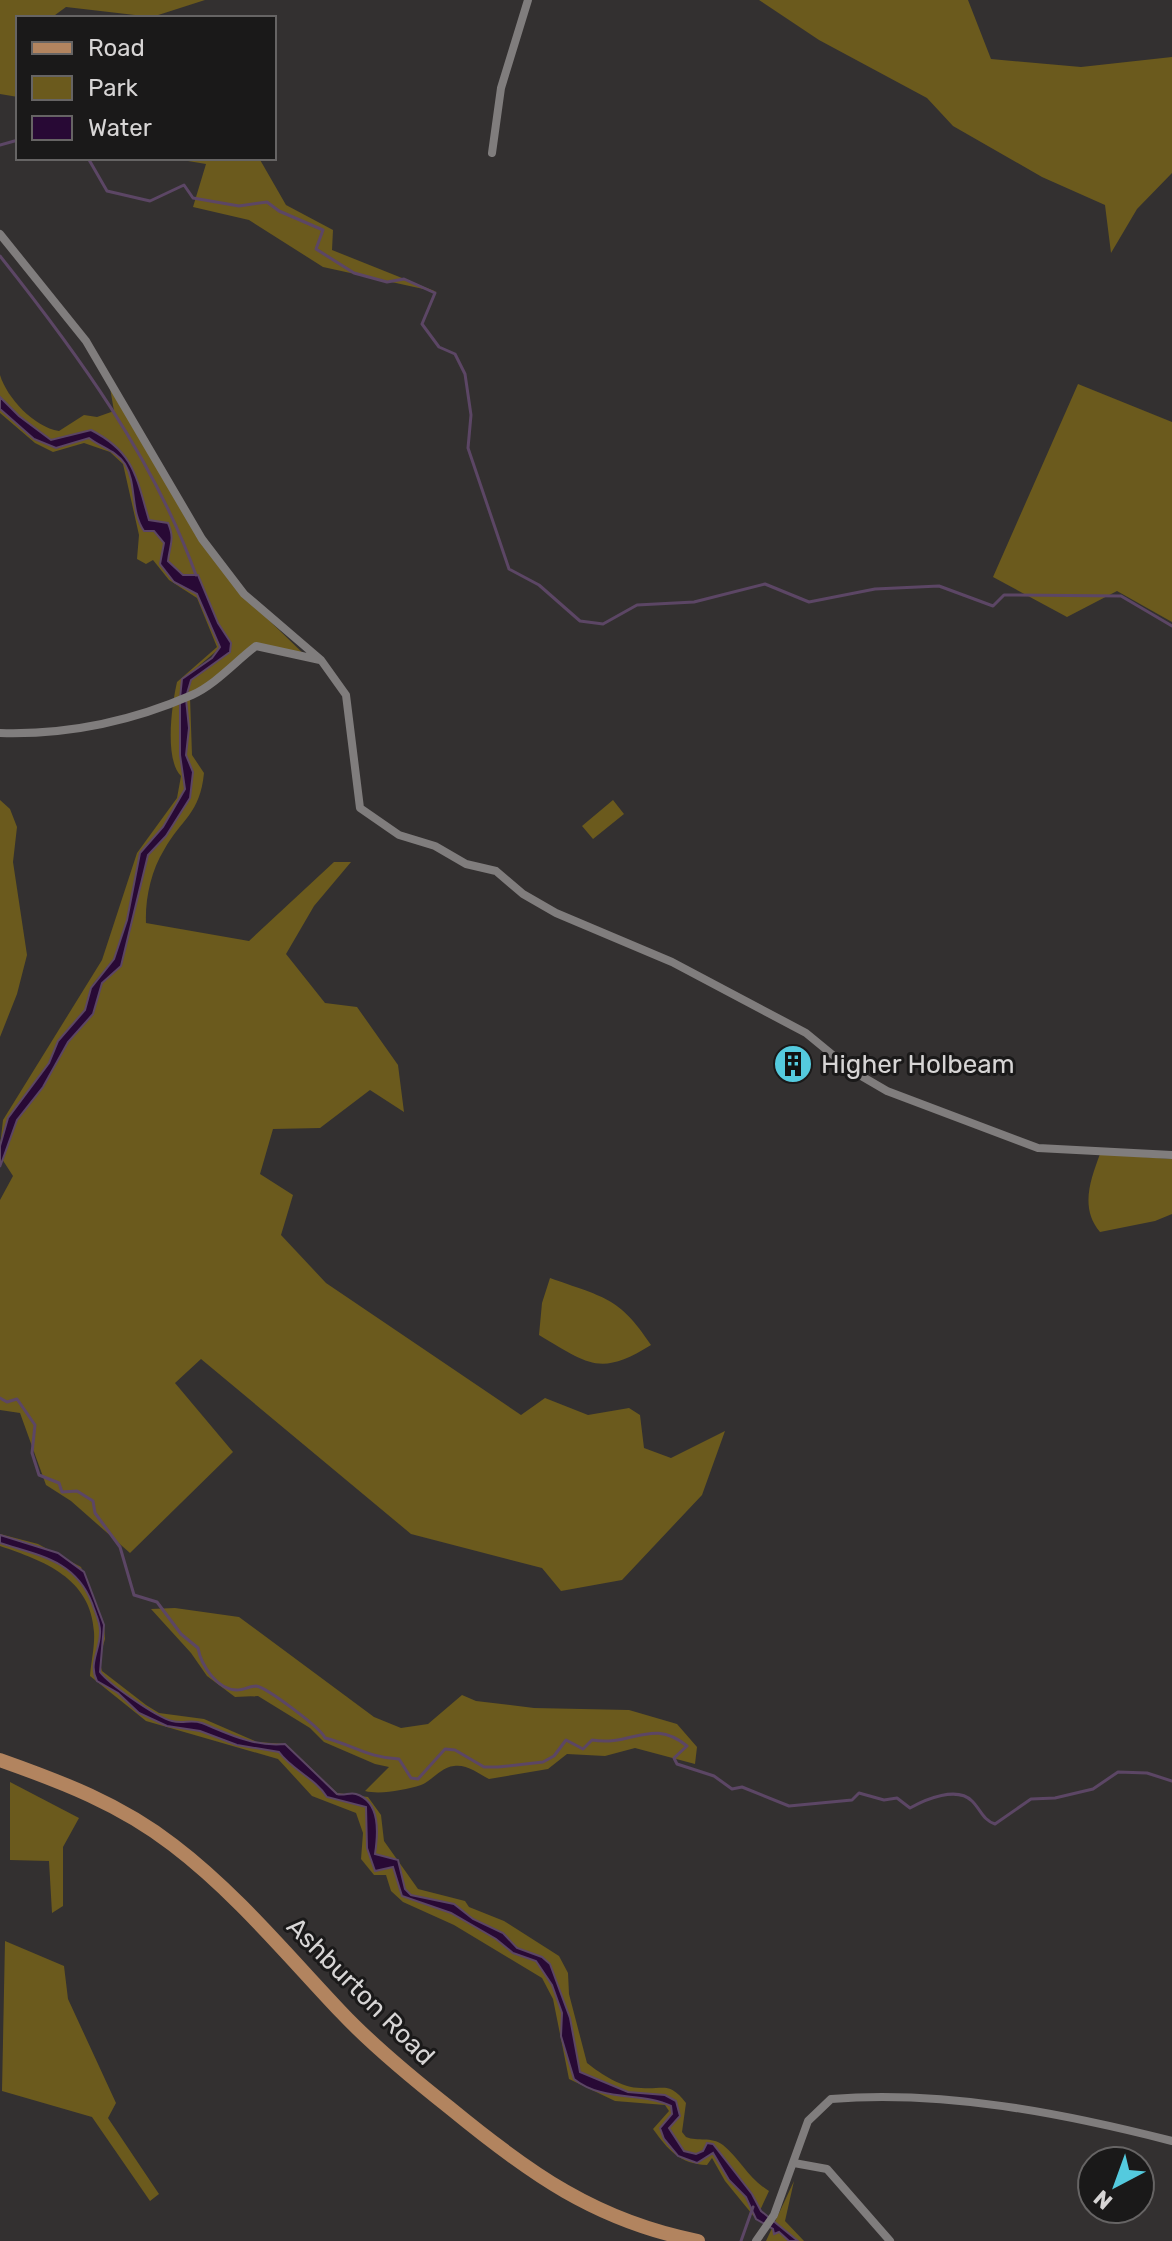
<svg xmlns="http://www.w3.org/2000/svg" width="1172" height="2241" font-family="Rubik,sans-serif">
	<style>
		.green { fill: #6b5a1d; fill-rule: evenodd }
		.water { fill: #280935; stroke: #5c4665; stroke-width: 2 }
		.lines { fill: none; stroke-linecap: round; stroke-linejoin: round }
		.stream { stroke: #5c4665; stroke-width: 3 }
		.minor { stroke: #807d7d; stroke-width: 8 }
		.primary { stroke: #b2845f; stroke-width: 14 }
		.labels { text-anchor: middle; stroke-width: 6; stroke-linejoin: round; paint-order: stroke }
		.poi-label { font-size: 26px; fill: #d7d5d5; stroke: #1a1919; text-anchor: start }
		.street-label { font-size: 26px; fill: #d7d5d5; stroke: #1a1919 }
	</style>
	<rect width="100%" height="100%" fill="#333030"/>
	<!-- green -->
	<path class="green" d="M0,0H205L152,17L66,7L51,18H18V97L0,94Z
		M759,0H968L991,59L1081,67L1172,57V173L1137,209L1111,253L1105,205L1042,177L953,126L927,98L819,40Z
		M170,158H259L286,205L333,230L332,250L437,292L323,267L249,220L193,207L206,164Z
		M0,375C7,398 34,427 59,431L84,415L97,417L114,411L109,382L201,540L243,595L310,660L262,645L190,697L192,755L204,773C200,814 182,818 164,850C151,871 145,899 146,923L249,941L334,862H351L314,906L286,954L325,1003L357,1007L398,1065L404,1112L370,1090L320,1128L273,1129L260,1174L293,1195L281,1235L326,1283L521,1415L545,1398L588,1415L629,1408L640,1415L644,1448L671,1458L725,1431L702,1495L622,1580L561,1591L542,1568L411,1534L201,1359L175,1383L233,1452L130,1553L71,1501L46,1485L20,1413L0,1410V1200L13,1176L2,1159L17,1120L43,1087L68,1042L93,1014L102,983L121,966L148,855L166,836L190,798L193,772L186,755L188,741L180,700L185,789L163,827L140,854L127,920L114,959L93,984L85,1010L58,1041L49,1063L8,1118L0,1146L3,1120L102,960L137,853L177,798L181,776C164,759 172,704 177,682L217,647L197,598L169,580L153,560L146,564L137,559L139,535L123,464L110,452L84,443L53,452L35,443L0,413ZM197,594L231,646L230,652L191,680L194,670L220,648Z
		M1078,384L1172,422V622L1117,591L1067,617L993,577Z
		M0,800L10,809L17,827L13,862L27,955L17,994L0,1037Z
		M613,800L624,814L593,839L582,826Z
		M1100,1154L1172,1159V1214L1155,1221L1100,1232C1080,1208 1090,1181 1100,1154Z
		M550,1278C602,1297 619,1296 651,1345C600,1377 588,1364 539,1335L542,1303Z
		M0,1534L38,1544L81,1567L104,1625L105,1639L99,1660L102,1671L146,1705L159,1713L204,1719L257,1742L286,1744L337,1793L368,1797L381,1815L384,1841L418,1889L465,1901L469,1907L504,1921L559,1956L568,1973L569,1994L587,2063C601,2074 622,2088 641,2088C664,2090 669,2081 686,2103L682,2132L686,2137C698,2142 711,2136 723,2145C740,2159 748,2178 769,2191L756,2219L725,2181L712,2158L707,2165C680,2164 668,2150 653,2129L669,2111L665,2105L615,2101L569,2079L553,1999L542,1978L454,1925L403,1902L391,1891L386,1875H374L361,1859L363,1833L356,1813L312,1796L278,1759L146,1721L90,1676C91,1662 95,1646 94,1632C91,1578 44,1561 0,1546Z
		M175,1608L239,1617L374,1717L401,1728L428,1724L462,1695L476,1701L534,1708L629,1710L677,1724L697,1747L695,1764L635,1748L605,1756L567,1754L548,1769L489,1779C478,1773 466,1764 454,1766C441,1767 432,1781 421,1785C405,1790 380,1795 365,1791L389,1767L375,1764L324,1742L310,1728L258,1696L235,1697L207,1676L191,1653L151,1609Z
		M10,1782L79,1818L63,1847V1906L52,1913L49,1861L10,1860Z
		M5,1941L64,1966L68,1999L116,2103L108,2118L159,2194L150,2201L92,2117L2,2091Z
		M794,2181L785,2221L804,2241H766Z"/>
	<!-- water -->
	<path class="water" d="M0,397L19,416L51,440L91,430C134,452 136,476 149,520L168,523C175,539 170,544 168,561L183,575H198L218,623L231,643L230,652L191,680L186,697L180,698L182,679L212,658L220,647L197,594L174,582L160,564L164,543L154,531H144C130,511 137,484 125,464C117,451 100,447 89,438L56,448L34,439L0,409Z
		M186,699L189,728L186,755L193,772L190,798L166,836L148,855L121,966L102,983L93,1014L68,1042L43,1087L17,1120L0,1167V1146L8,1118L49,1063L58,1041L85,1010L91,988L114,959L127,920L140,853L163,827L185,789L180,755V700Z
		M0,1535L58,1553L84,1572L104,1625L100,1672C109,1684 156,1717 172,1721C183,1724 191,1719 202,1723C229,1734 254,1747 285,1744L337,1794C344,1796 350,1792 356,1794C381,1802 378,1834 375,1854L398,1860L405,1889L411,1895L454,1904L473,1919L503,1933L517,1948L542,1957L550,1964L570,2018L580,2072L628,2092L665,2095L676,2101L680,2116L669,2128L684,2151L696,2154L703,2151L707,2143L713,2144L752,2194L761,2211L798,2241H789L779,2232L774,2234L773,2229L756,2219L746,2197L729,2180L713,2153L697,2163L678,2156L664,2139L660,2128L672,2114L671,2106C643,2092 602,2102 574,2079L561,2036L562,2013L552,1985L536,1961L513,1953L496,1939L451,1913L402,1896L393,1867L375,1871L367,1848L366,1807L327,1797C315,1778 292,1770 279,1752L237,1745L200,1731L167,1726L139,1713L118,1693L97,1681C88,1664 100,1650 100,1633C101,1623 95,1613 92,1603C75,1560 40,1556 0,1543Z"/>
	<g class="lines">
		<!-- stream -->
		<path class="stream" d="M0,145L18,140
			M88,158L107,191L150,201L184,185L193,198L239,206L267,202L279,211L323,230L316,249L354,273L387,282L404,279L435,293L422,324L439,347L455,354L465,374L471,415L468,448L509,569L539,585L580,621L603,624L637,605L694,602L765,584L809,602L875,589L939,586L993,606L1004,595L1121,596L1172,626
			M0,256C77,353 153,457 196,575
			M0,1398L7,1402L17,1399L35,1425L32,1453L39,1475L59,1483L62,1492L77,1491L93,1501L95,1513L120,1547L134,1595L157,1602L181,1634L198,1648C201,1665 217,1690 237,1690C244,1690 250,1686 256,1686C266,1687 321,1728 325,1738C353,1745 369,1758 399,1759L411,1778L418,1779L445,1749L455,1750L484,1767H498L543,1762L554,1756L566,1740L583,1749L592,1740C632,1747 652,1717 687,1746L674,1758L677,1764L714,1776L732,1789L742,1787L789,1806L852,1800L859,1793L884,1800L897,1798L910,1808C926,1799 957,1786 972,1801C981,1810 983,1820 995,1824L1031,1799L1055,1798L1093,1789L1118,1772L1147,1773L1172,1781
			M741,2241L753,2207"/>
		<!-- minor -->
		<path class="minor" d="M492,153L501,88L528,0
			M0,234L86,341L202,539L244,594L321,660L346,695L360,808L399,835L435,846L466,864L496,871L523,894L556,913L672,962L806,1033L851,1070L887,1091L1038,1148L1172,1155
			M0,733C67,735 130,722 192,695C215,685 236,661 256,646L320,660
			M794,2163L827,2169L890,2241
			M756,2241L774,2215L808,2121L831,2099C945,2090 1062,2113 1172,2141"/>
		<!-- primary -->
		<path class="primary" d="M0,1760C62,1782 120,1804 173,1845C236,1893 287,1955 341,2012C374,2047 412,2078 450,2108C529,2173 596,2221 698,2241"/>
	</g>
	<!-- icons -->
	<defs>
		<symbol id="building-disc" viewBox="-11 -11 22 22"><circle r="9.5" fill="#54cade" stroke="#1a1919"/><path d="M-4-6H4V6H1V3H-1V6H-4ZM-2.5-4.3h1.7v1.8h-1.7ZM.8-4.3h1.7v1.8H.8ZM-2.5-1h1.7V.8h-1.7ZM.8-1h1.7V.8H.8Z" fill="#111"/></symbol>
	</defs>
	<g fill-rule="evenodd">
		<use href="#building-disc" x="771" y="1042" width="44" height="44"/>
	</g>
	<g class="labels">
		<!-- poi labels -->
		<g class="poi-label">
			<text x="821" y="1073">Higher Holbeam</text>
		</g>
		<!-- street labels -->
		<g class="street-label">
			<text transform="translate(361 1991) rotate(45)" y="9">Ashburton Road</text>
		</g>
	</g>
	<!-- legend -->
	<rect x="16" y="16" width="260" height="144" fill="#1a1919" stroke="#666464" stroke-width="2"/>
	<rect x="32" y="42" width="40" height="12" fill="#b2845f" stroke="#666464" stroke-width="2"/>
	<text x="88" y="56" font-size="24" fill="#d7d5d5">Road</text>
	<rect x="32" y="76" width="40" height="24" fill="#6b5a1d" stroke="#666464" stroke-width="2"/>
	<text x="88" y="96" font-size="24" fill="#d7d5d5">Park</text>
	<rect x="32" y="116" width="40" height="24" fill="#280935" stroke="#666464" stroke-width="2"/>
	<text x="88" y="136" font-size="24" fill="#d7d5d5">Water</text>
	<!-- north arrow -->
	<g transform="translate(1116 2185) rotate(221)"><circle r="38" fill="#1a1919" stroke="#666464" stroke-width="2"/>
	<path d="M0-6L14 30L0 20L-14 30Z" fill="#54cade"/>
	<text y="-12" font-size="22" font-weight="bold" text-anchor="middle" fill="#d7d5d5">N</text>
	</g>
</svg>
